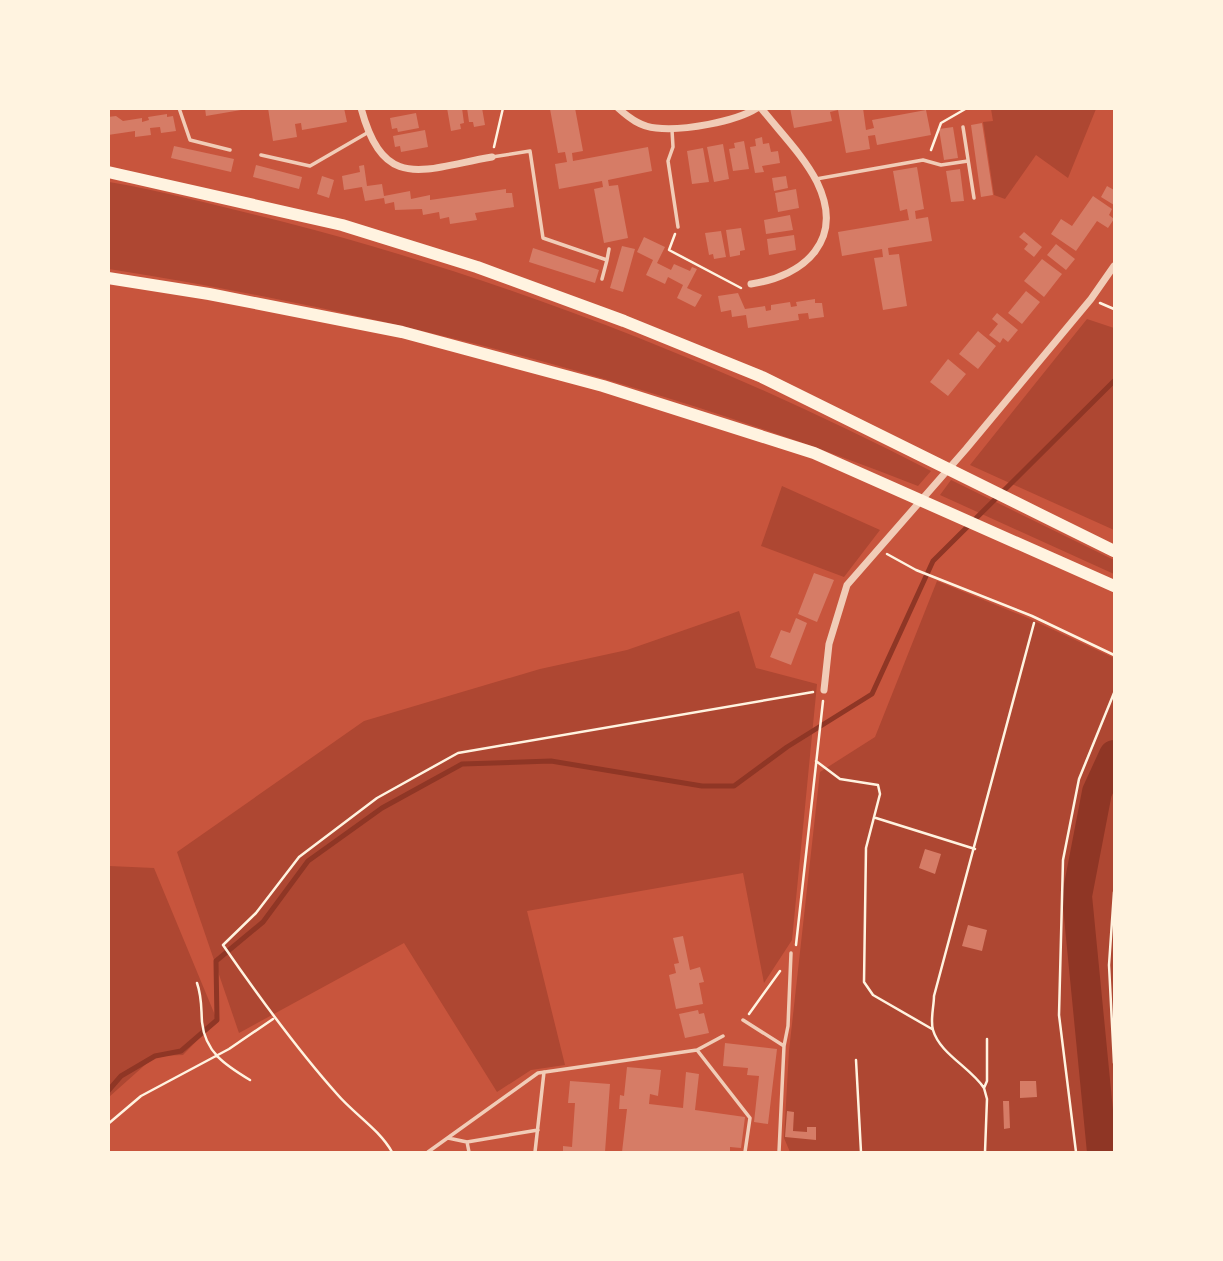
<svg xmlns="http://www.w3.org/2000/svg" width="1223" height="1261" font-family="Montserrat,sans-serif">
	<style>
		.green { fill: #ae4732 }
		.lines { fill: none; stroke-linecap: round; stroke-linejoin: round }
		.stream { stroke: #8f3625; stroke-width: 5 }
		.river { stroke: #8f3625; stroke-width: 30 }
		.building { fill: #d67c66 }
		.path { stroke: #fff3e0; stroke-width: 2.5 }
		.service { stroke: #f1ccb7; stroke-width: 3.5 }
		.minor { stroke: #f1ccb7; stroke-width: 7 }
		.primary { stroke: #fff3e0; stroke-width: 12 }
	</style>
	<rect width="100%" height="100%" fill="#c8553d"/>
	<!-- green -->
	<path class="green" d="M991,109V108L1096,109L1068,178L1036,155L1005,199L994,195L983,122L993,121Z
		M109,182C168,192 226,208 284,222C509,280 725,365 931,471L918,486C657,383 386,313 109,269Z
		M1087,319L1114,328V530L970,465Z
		M951,480L1114,560V574L940,495Z
		M782,486L880,530L844,577L761,546Z
		M937,581L1028,618L1114,658V1152H790L784,1138L789,1051L820,772L875,737Z
		M739,611L756,668L817,684L792,940L764,983L743,873L527,911L565,1065L531,1070L497,1092L404,943L239,1033L177,852L364,721L540,669L627,650Z
		M109,866L154,868L217,1020L183,1055L155,1056L109,1097Z"/>
	<g class="lines">
		<!-- stream -->
		<path class="stream" d="M108,1091L121,1076L155,1056L181,1051L217,1020L216,961L263,922L308,861L382,808L462,764L551,761L702,786H734L787,747L872,694L933,561L1114,381"/>
		<!-- river -->
		<path class="river" d="M1102,1152L1077,896L1097,792L1114,755"/>
	</g>
	<!-- building -->
	<path class="building" d="M205,108H241V110L206,116Z
		M268,108H344L347,122L302,130L301,123L295,124L297,137L273,141Z
		M447,108H462L464,123L460,124L461,129L451,131Z
		M467,108H482L485,125L474,127L473,122H469Z
		M575,108L583,151L572,153L573,161L648,147L652,171L608,180L609,186L618,185L628,238L604,243L594,189L603,187L602,181L559,189L555,164L567,162L565,152L558,153L550,109Z
		M790,108H863L866,130L874,128L872,120L926,110L931,135L877,145L875,135L868,136L870,149L846,153L838,110L830,112L832,121L794,128Z
		M416,113L419,128L398,132L397,128L392,129L390,118Z
		M167,114V117L173,116L176,131L161,133L160,127L150,128L151,135L135,137V131L108,135V117L116,116L123,121L142,118V122L149,120L148,117Z
		M982,123L993,195L981,197L971,125Z
		M953,127L958,158L944,160L939,129Z
		M425,130L428,147L401,152L400,146L395,147L393,136Z
		M762,137L763,144L769,143L771,152L778,151L780,163L762,166L764,172L755,173L750,147L756,146L755,139Z
		M744,141L749,169L733,171L729,149L735,148L734,143Z
		M723,144L729,179L714,182L707,147Z
		M174,146L234,159L231,172L171,158Z
		M703,148L709,182L692,184L687,151Z
		M256,165L302,177L299,189L253,177Z
		M364,165L367,186L382,184L384,196L410,191L411,199L430,195V200L506,189V193H512L514,207L475,213L477,220L450,224L449,217L440,219L439,212L423,215L422,209L395,210L394,202L385,204L384,198L365,201L362,187L344,190L342,176L360,172L359,166Z
		M917,167L924,209L915,211L916,219L928,217L932,241L888,248L889,255L899,254L907,306L883,310L874,258L883,257L882,249L842,256L838,232L909,220L907,209L900,211L893,171Z
		M960,169L964,201L951,202L946,171Z
		M322,176L334,180L329,198L317,194Z
		M786,176L788,188L774,191L772,178Z
		M1107,186L1114,190V205L1101,197Z
		M796,189L799,208L778,212L775,193Z
		M1093,196L1112,209L1109,215L1114,219L1108,228L1097,221L1076,251L1051,234L1061,219L1072,226Z
		M790,215L793,230L766,234L764,220Z
		M741,228L745,250L740,251V255L730,257L726,230Z
		M721,231L726,257L714,259L713,254L709,255L705,233Z
		M1024,232L1042,247L1034,257L1024,249L1028,244L1019,237Z
		M794,235L796,250L769,255L767,239Z
		M644,237L665,247L657,263L671,270L674,264L690,271L692,267L697,269L687,288L702,295L695,307L677,298L683,285L668,277L665,284L646,275L653,260L637,252Z
		M1056,244L1075,259L1066,270L1047,255Z
		M622,246L635,249L623,292L610,288Z
		M533,248L599,270L595,283L529,262Z
		M1042,259L1062,274L1044,297L1024,281Z
		M1026,291L1040,302L1022,324L1008,313Z
		M738,293L745,309L765,306L766,311L771,310V305L790,302L791,307L797,306L796,302L815,299V303H822L824,317L809,319L808,313L798,314L799,320L748,328L746,315L732,317L731,310L721,312L718,296Z
		M997,313L1018,330L1008,342L1003,338L1000,343L989,335L998,324L992,319Z
		M978,331L996,346L978,369L959,354Z
		M948,359L966,374L948,396L930,382Z
		M814,573L834,580L817,622L798,614Z
		M796,618L807,623L791,665L770,657L781,630L790,633Z
		M925,849L941,854L935,874L919,868Z
		M968,925L987,930L982,951L962,946Z
		M683,936L690,970L700,967L704,982L699,983L703,1004L676,1009L669,975L676,973L674,964L679,963L673,938Z
		M698,1010L699,1014L704,1013L709,1033L685,1038L679,1014Z
		M725,1043L777,1049L768,1124L754,1122L759,1076L747,1075L748,1068L723,1066Z
		M627,1067L661,1070L658,1096L650,1094L649,1104L683,1108L686,1072L699,1074L695,1110L745,1117L741,1148L730,1147V1152H622L627,1109H619L620,1095L624,1096Z
		M570,1081L610,1084L605,1152H563V1146L572,1147L575,1103H568Z
		M1020,1081H1036L1037,1097L1020,1098Z
		M1003,1101H1009L1010,1128L1004,1129Z
		M787,1111L794,1112L793,1131L807,1132V1127H816V1140L785,1137Z"/>
	<g class="lines">
		<!-- path -->
		<path class="path" d="M494,147L503,108
			M931,150L941,123L967,108
			M675,234L669,250L741,288
			M1100,303L1114,309
			M887,554L916,570L1032,616L1114,655
			M816,761L840,779L878,785L880,794L866,848L864,982L873,995L932,1029
			M876,818L975,849
			M1114,892L1109,965L1114,1063
			M796,945L823,701
			M197,983C202,997 201,1007 202,1022C205,1052 225,1065 250,1080
			M749,1014L780,971
			M856,1060L861,1152
			M984,1088C970,1067 940,1054 933,1030C930,1020 934,1006 934,996L1034,623
			M108,1124L141,1096L229,1049L273,1019
			M392,1152C379,1129 354,1114 337,1094C295,1047 259,997 223,945L256,913L299,857L377,798L458,753L813,692
			M985,1152L987,1099L984,1088L987,1081V1039
			M1076,1152L1059,1015L1063,860L1079,779L1114,693"/>
		<!-- service -->
		<path class="service" d="M179,108L190,140L230,150
			M963,127L974,198
			M672,130L673,147L668,161L678,227
			M261,155L310,166L367,133
			M492,157L530,151L543,238L607,260L602,279
			M816,179L923,160L941,165L968,161
			M607,260L609,249
			M743,1020L784,1046L779,1152
			M784,1046L788,1026L791,953
			M697,1050L750,1118L745,1152
			M448,1138L467,1142L538,1130
			M467,1142L469,1152
			M428,1152L538,1073L697,1050L723,1036
			M535,1152L544,1072"/>
		<!-- minor -->
		<path class="minor" d="M361,108C384,193 422,169 492,157
			M618,108C629,118 641,127 656,128C683,131 735,122 757,108
			M751,284C805,276 845,240 817,182C804,156 779,131 761,108
			M824,690L829,644L847,585L966,449L1091,299L1114,266"/>
		<!-- primary -->
		<path class="primary" d="M108,172L342,225L477,267L624,321L762,377L1114,551
			M108,278L209,294L402,332L603,386L814,453L1114,586"/>
	</g>
	<!-- border -->
	<rect width="1223" height="1261" fill="none" stroke="#fff3e0" stroke-width="220"/>
</svg>
